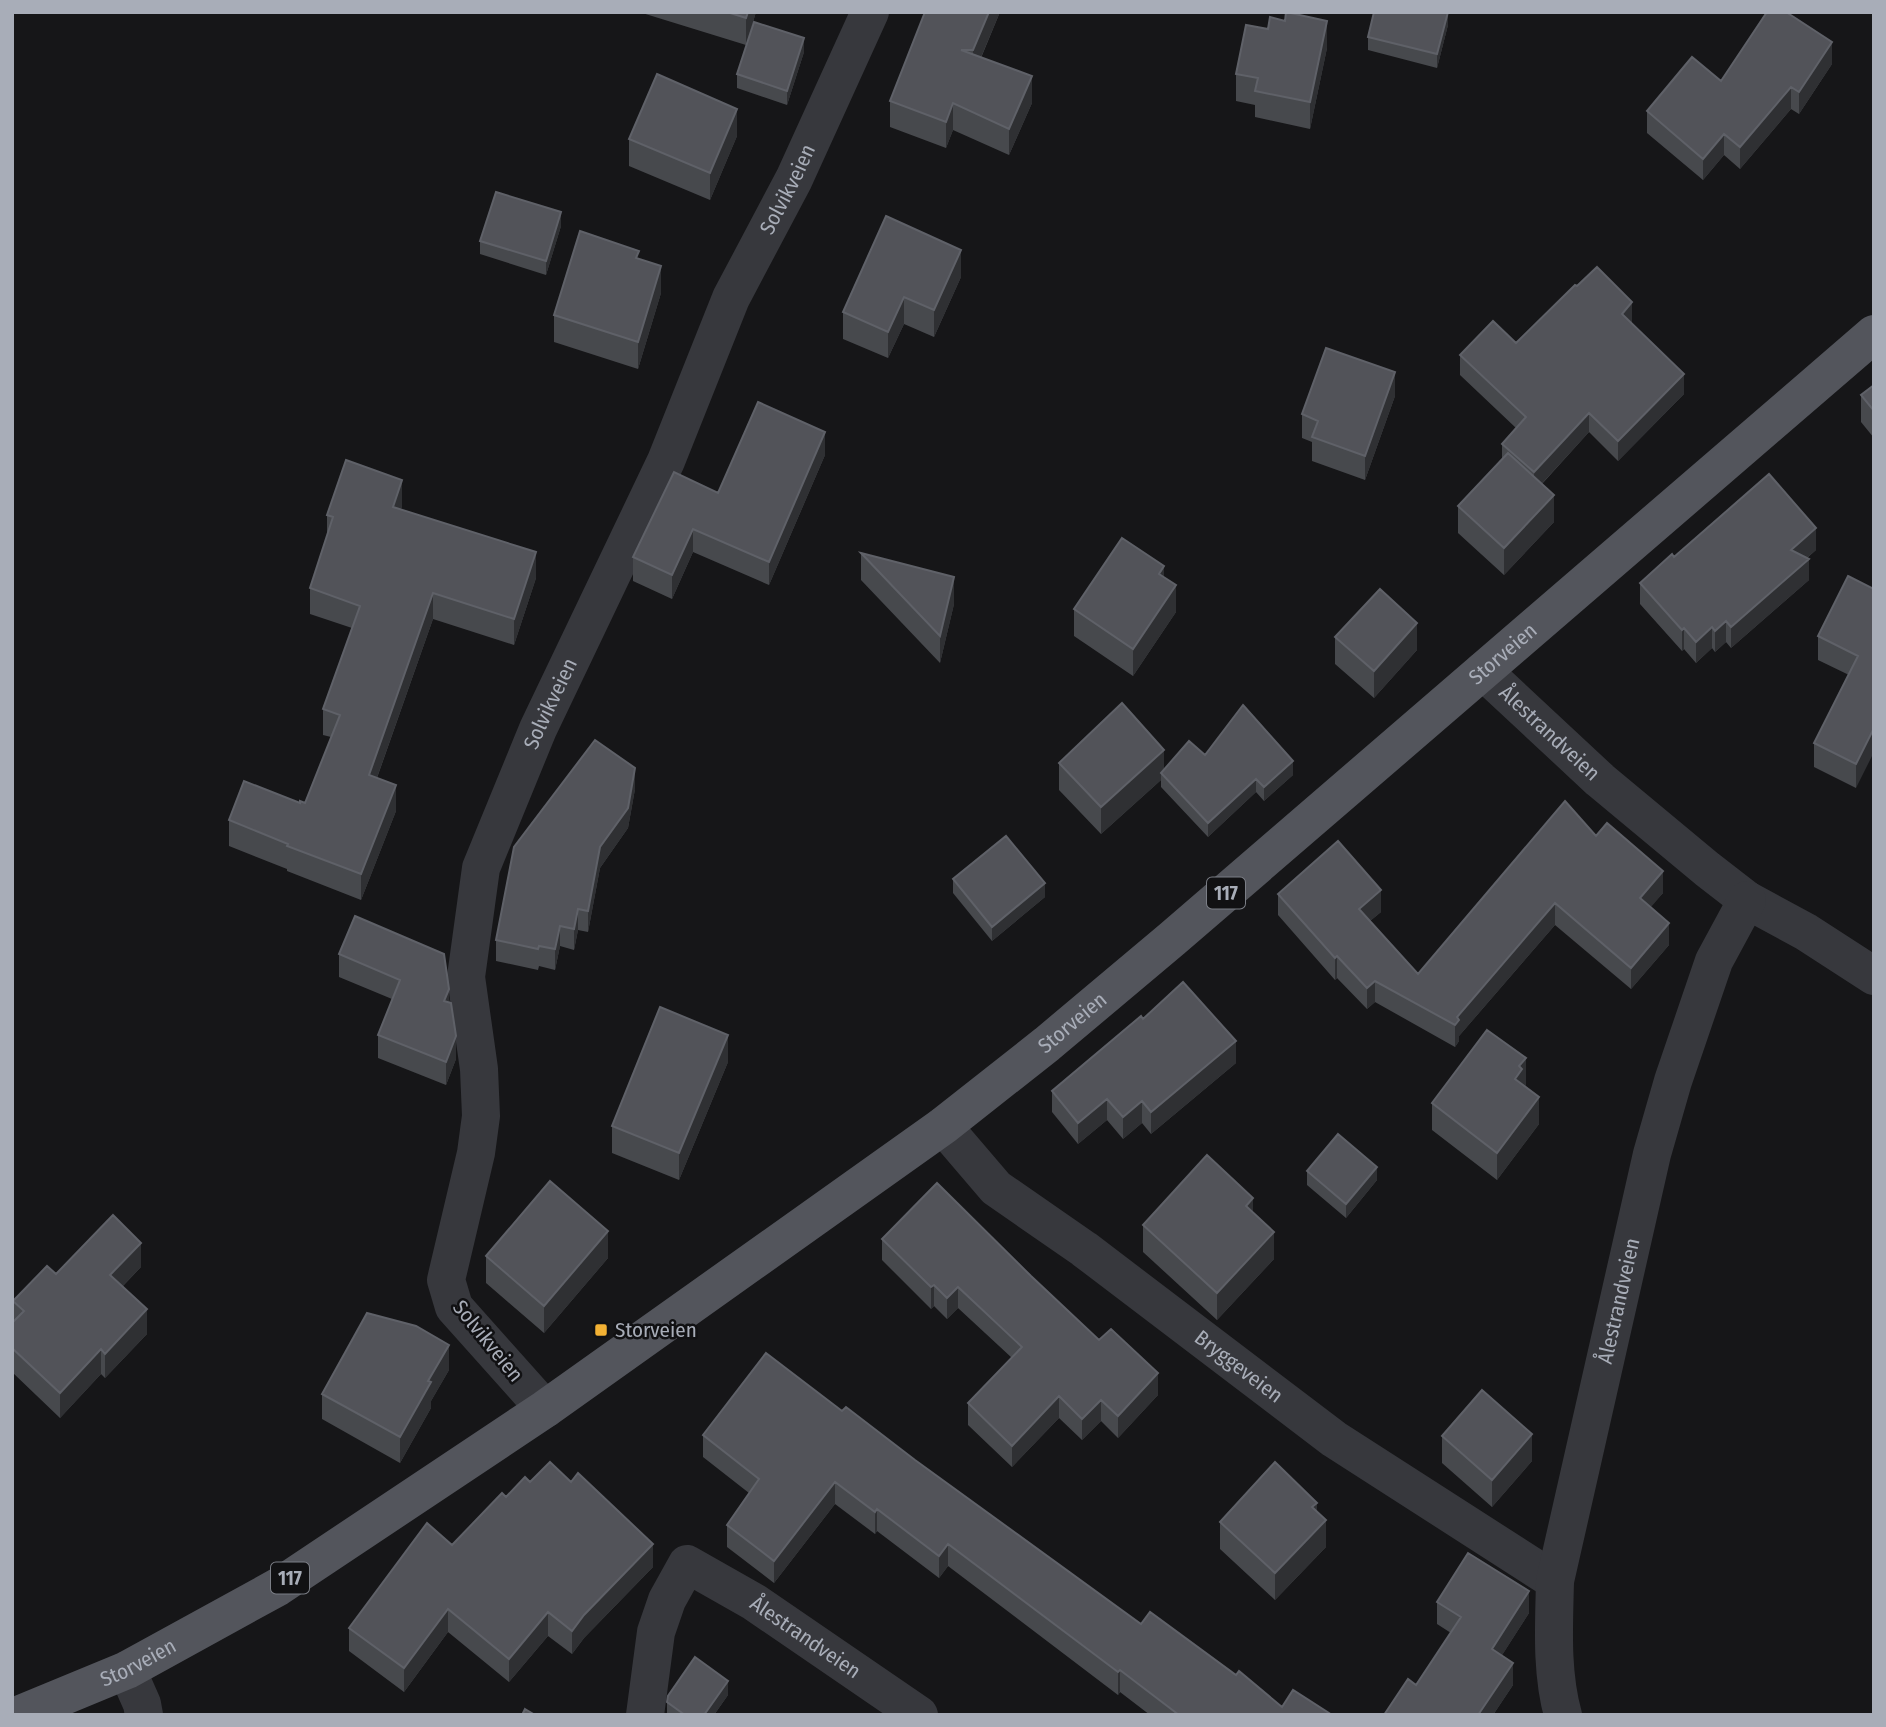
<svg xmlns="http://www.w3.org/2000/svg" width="1886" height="1727" font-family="'Fira Sans Condensed',sans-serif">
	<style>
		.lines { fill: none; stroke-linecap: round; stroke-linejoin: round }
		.street { stroke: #37383d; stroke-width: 38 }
		.primary { stroke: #53555c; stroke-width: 38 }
		.wall { fill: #47494d }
		.shaded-wall { fill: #2f3033 }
		.building { fill: #525359; stroke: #5f6168; stroke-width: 2 }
		.poi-dot { fill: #f2b134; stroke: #111113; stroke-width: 2.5 }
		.labels { text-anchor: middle; stroke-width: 5; stroke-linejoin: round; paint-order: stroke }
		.shield { fill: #111113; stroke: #7b7e86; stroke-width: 2 }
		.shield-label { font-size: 19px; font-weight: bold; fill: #a8adb8 }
		.street-label { font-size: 21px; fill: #a8adb8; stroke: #111113 }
		.poi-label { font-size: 21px; fill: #a8adb8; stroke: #111113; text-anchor: start }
	</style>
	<rect width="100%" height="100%" fill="#161618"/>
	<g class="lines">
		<!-- street -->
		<g class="street">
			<path id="s1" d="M1483,671L1600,780L1707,869L1747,900L1806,932L1874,976"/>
			<path id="s2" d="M943,1126L996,1188L1084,1249L1334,1439L1555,1581"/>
			<path id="s3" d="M545,1409L454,1307L446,1280L476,1153L481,1116L479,1069L466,977L481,868L538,729L666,461L731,298L794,179L870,12"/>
			<path d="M127,1670L142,1704L144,1715"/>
			<path id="s4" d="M645,1715L656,1632L667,1600L687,1564L754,1602L919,1715"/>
			<path id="s5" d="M1563,1715C1551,1672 1554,1625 1555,1581L1652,1154L1673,1081L1714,961L1747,900"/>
		</g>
		<!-- primary -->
		<path class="primary" id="s6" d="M18,1715L127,1670L278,1587L545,1409L943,1126L1047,1044L1172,939L1874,334"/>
	</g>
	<!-- wall -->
	<path class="wall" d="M639,12H756L746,45Z
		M925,12H1000L981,58L1032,103L1009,155L953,130L946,148L890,127V101Z
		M1285,21L1327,48L1310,129L1255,117V105L1236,101V74L1268,29Z
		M1448,25L1437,68L1368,50V37Z
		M804,52L787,105L737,88V74Z
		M1832,64L1799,114L1791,109L1740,169L1724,155L1703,180L1647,133V111L1721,81Z
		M737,136L710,200L629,166V139Z
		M561,226L546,275L480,254V241Z
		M639,259L661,293L638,369L554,342V315Z
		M961,277L934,337L904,324L888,358L843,339V312Z
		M1632,321L1631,323L1684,394L1618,461L1589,432L1542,484L1554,522L1504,575L1458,533V506L1502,459V444L1516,428L1460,375V355L1516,343Z
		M1874,385V438L1861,422V395Z
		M1395,396L1365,480L1312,461V442L1302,438V414Z
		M825,455L769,585L693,552L672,599L633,581V557L718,493Z
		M402,506L401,509L536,578L514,645L433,619L377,778L396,811L361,900L287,871V869L229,846V820L305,803L331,737L323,735V709L352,628L310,614V588L327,536V515Z
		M1816,550L1807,558L1809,580L1731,648L1726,642L1715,652L1712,648L1696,663L1684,649L1682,651L1640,604V583L1674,557Z
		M861,553L954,604L940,663L861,580Z
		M1164,578L1176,612L1133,676L1074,636V609Z
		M1874,589L1856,788L1814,767V743L1849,675L1818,660V636Z
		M1335,637L1417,650L1374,698L1335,664Z
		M1205,755L1293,775L1264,801L1256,792L1208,837L1161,787V780L1101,834L1059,790V763L1164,769Z
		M635,789L628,828L600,868L588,932L578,930L574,950L560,946L555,970L539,966L538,970L496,961V940Z
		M1596,836L1663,893L1650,907L1669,945L1631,989L1555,925L1459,1036V1041L1455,1047L1375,1002L1367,1009L1337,978L1335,980L1278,915V894L1381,912L1370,921L1418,974Z
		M953,879L1045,897L992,941L953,893Z
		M339,954H444L456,1059L446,1085L378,1058V1035L392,999L339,977Z
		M1143,1019L1236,1063L1151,1134L1142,1123L1123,1139L1107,1120L1078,1144L1052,1112V1091Z
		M728,1062L679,1180L612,1153V1126Z
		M1526,1085L1525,1086L1539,1124L1497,1180L1432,1130V1103Z
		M1307,1171L1377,1180L1346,1218L1307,1185Z
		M1253,1213L1274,1259L1217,1320L1143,1252V1225Z
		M882,1239L1031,1276L1158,1395L1118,1438L1101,1421L1082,1440L1059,1418L1012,1467L968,1425V1403L1012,1358L958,1308L947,1319L934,1306L931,1309L882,1260Z
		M486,1256L608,1258L544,1333L486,1283Z
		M141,1267L123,1286L147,1334L105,1378L101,1374L60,1418L12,1372L13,1301L56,1274Z
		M449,1370L431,1401V1408L400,1463L322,1419V1394Z
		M842,1411L915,1460L1141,1624L1236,1675L1282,1707L1332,1715H1150L1120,1692L1118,1695L948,1566L939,1578L877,1531L875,1534L835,1504L774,1583L727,1547V1525L749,1493L703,1457V1435Z
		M1442,1436L1532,1461L1492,1507L1442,1463Z
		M506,1497L653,1567L584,1638L572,1654L548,1636L509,1682L448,1632L404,1692L349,1651V1628L452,1545Z
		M1317,1511L1326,1547L1275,1600L1220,1549V1522Z
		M1437,1602L1529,1613L1502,1655L1513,1685L1493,1715H1384L1416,1685L1451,1633L1437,1624Z
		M728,1695L714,1715H667V1702Z"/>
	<!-- shaded-wall -->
	<path class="shaded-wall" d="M748,12H756L746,45V18Z
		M989,12H1000L973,76V50Z
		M1448,12V25L1437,68V54Z
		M1327,21V48L1310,129V102Z
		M804,38V52L787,105V91Z
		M1832,42V64L1799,114V92Z
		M1032,76V103L1009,155V129Z
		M1791,87V109L1740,169V147Z
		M953,103V130L946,148V122Z
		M737,109V136L710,200V173Z
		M1724,134V155L1703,180V159Z
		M561,212V226L546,275V261Z
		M961,250V277L934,337V310Z
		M661,266V293L638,369V342Z
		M904,297V324L888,358V332Z
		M1632,302V321L1622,334V314Z
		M1395,372V396L1365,480V456Z
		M1684,374V394L1618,461V441Z
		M1589,413V432L1534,492V472Z
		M825,432V455L769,585V562Z
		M402,480V506L393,532V507Z
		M1554,495V522L1504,575V548Z
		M1816,528V550L1791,571V550Z
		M693,529V552L672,599V575Z
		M536,552V578L514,645V619Z
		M1809,559V580L1731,648V627Z
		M1164,566V593L1159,574Z
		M954,577V604L940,663V636Z
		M1176,585V612L1133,676V649Z
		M433,593V619L369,800V775Z
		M1726,621V642L1715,652V631Z
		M1417,623V650L1374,698V671Z
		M1712,627V648L1696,663V642Z
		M1684,628V649L1682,651V630Z
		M1874,728V752L1856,788V764Z
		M1164,750V777L1161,773V780L1101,834V807Z
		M1293,761V775L1264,801V787Z
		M635,768V789L628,828L600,868L588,932V911L600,847Z
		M1256,779V792L1208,837V823Z
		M396,785V811L361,900V874Z
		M1663,871V893L1640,920V898Z
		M1045,883V897L992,941V927Z
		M1381,890V912L1359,930V909Z
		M1555,903V925L1459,1036V1041L1455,1047V1025L1457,1017Z
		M578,909V930L574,950V929Z
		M1669,923V945L1631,989V968Z
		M560,926V946L555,970V949Z
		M1337,956V978L1335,980V958Z
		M1375,981V1002L1367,1009V988Z
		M449,989V1012L444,1001Z
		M728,1035V1062L679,1180V1153Z
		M456,1036V1059L446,1085V1062Z
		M1236,1041V1063L1151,1134V1112Z
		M1526,1058V1085L1522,1089L1515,1079L1519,1066Z
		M1539,1097V1124L1497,1180V1153Z
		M1107,1099V1120L1078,1144V1123Z
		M1142,1101V1123L1123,1139V1117Z
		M1377,1167V1180L1346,1218V1204Z
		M1253,1198V1225L1246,1206Z
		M608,1231V1258L544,1333V1306Z
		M1274,1232V1259L1217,1320V1293Z
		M141,1243V1267L110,1299V1275Z
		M934,1285V1306L931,1309V1287Z
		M958,1287V1308L947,1319V1298Z
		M147,1309V1334L105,1378V1354Z
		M449,1345V1370L431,1401V1408L400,1463V1437L428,1381Z
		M101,1349V1374L60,1418V1393Z
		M1158,1373V1395L1118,1438V1416Z
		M1059,1396V1418L1012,1467V1446Z
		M1101,1400V1421L1082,1440V1419Z
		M1532,1434V1461L1492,1507V1480Z
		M835,1482V1504L774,1583V1561Z
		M1317,1503V1529L1326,1520V1547L1275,1600V1573L1312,1507Z
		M877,1509V1531L875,1534V1512Z
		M653,1544V1567L584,1638L572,1654V1631L584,1615Z
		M948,1544V1566L939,1578V1556Z
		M1529,1591V1613L1492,1671V1649Z
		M448,1609V1632L404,1692V1668Z
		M548,1612V1636L509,1682V1659Z
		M1513,1663V1685L1493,1715H1478Z
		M1120,1670V1692L1118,1695V1672Z
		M728,1681V1695L714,1715H704Z"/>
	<!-- building -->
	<path class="building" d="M727,12H748L746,18Z
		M925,12H989L973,50H961L1032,76L1009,129L953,103L946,122L890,101Z
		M1286,12L1327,21L1310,102L1255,91L1258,78L1236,74L1246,25L1268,29L1270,17L1285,21Z
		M1374,12H1448L1437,54L1368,37Z
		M1767,12H1786L1832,42L1799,92L1791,87L1740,147L1724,134L1703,159L1647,111L1692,57L1721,81Z
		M754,22L804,38L787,91L737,74Z
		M657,74L737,109L710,173L629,139Z
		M496,192L561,212L546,261L480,241Z
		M886,216L961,250L934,310L904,297L888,332L843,312Z
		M580,231L639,251L636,258L661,266L638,342L554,315Z
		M1597,267L1632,302L1622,314L1684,374L1618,441L1589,413L1534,472L1502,444L1526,417L1460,355L1493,321L1516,343L1575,285L1577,286Z
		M1326,348L1395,372L1365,456L1312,437L1318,421L1302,414Z
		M1874,385V411L1861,395Z
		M758,402L825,432L769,562L693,529L672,575L633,557L674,472L718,493Z
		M1508,453L1554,495L1504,548L1458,506Z
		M346,460L402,480L393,507L536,552L514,619L433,593L369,775L396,785L361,874L287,846L288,844L229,820L244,781L300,803V801L305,803L340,715L323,709L360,606L310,588L333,517L327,515Z
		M1769,474L1816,528L1791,550L1809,559L1731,627L1726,621L1715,631L1712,627L1696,642L1684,628L1682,630L1640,583L1672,554L1674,557Z
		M1122,538L1164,566L1159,574L1176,585L1133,649L1074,609Z
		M861,553L954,577L940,636Z
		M1848,576L1874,589V728L1856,764L1814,743L1858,656L1818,636Z
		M1380,589L1417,623L1374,671L1335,637Z
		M1122,703L1164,750L1101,807L1059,763Z
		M1243,705L1293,761L1264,787L1256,779L1208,823L1161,773L1189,741L1205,755Z
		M595,740L635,768L628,808L600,847L588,911L578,909L574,929L560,926L555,949L539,946L538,949L496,940L514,847Z
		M1565,801L1596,836L1607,823L1663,871L1640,898L1669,923L1631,968L1555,903L1457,1017L1459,1020L1455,1025L1375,981L1367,988L1337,956L1335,958L1278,894L1338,841L1381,890L1359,909L1418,974Z
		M1006,836L1045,883L992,927L953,879Z
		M355,916L444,954L449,989L444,1001L451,1003L456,1036L446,1062L378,1035L400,980L339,954Z
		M1183,982L1236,1041L1151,1112L1142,1101L1123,1117L1107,1099L1078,1123L1052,1091L1141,1016L1143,1019Z
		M660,1007L728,1035L679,1153L612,1126Z
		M1487,1030L1526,1058L1519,1066L1522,1069L1515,1079L1539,1097L1497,1153L1432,1103Z
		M1338,1134L1377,1167L1346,1204L1307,1171Z
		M1207,1155L1253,1198L1246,1206L1274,1232L1217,1293L1143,1225Z
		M550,1181L608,1231L544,1306L486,1256Z
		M937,1183L1031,1276L1099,1340L1111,1329L1158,1373L1118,1416L1101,1400L1082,1419L1059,1396L1012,1446L968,1403L1022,1347L958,1287L947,1298L934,1285L931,1287L882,1239Z
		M113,1215L141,1243L110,1275L147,1309L105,1354L101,1349L60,1393L12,1348V1323L24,1311L13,1301L47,1266L56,1274Z
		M367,1313L416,1326L449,1345L428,1381L431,1382L400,1437L322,1394Z
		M766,1353L842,1411L846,1407L915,1460L1141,1624L1150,1612L1236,1675L1239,1671L1282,1707L1293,1690L1332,1715H1179L1120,1670L1118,1672L948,1544L939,1556L877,1509L875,1512L835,1482L774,1561L727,1525L759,1479L703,1435Z
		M1482,1390L1532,1434L1492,1480L1442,1436Z
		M550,1462L571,1482L578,1473L653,1544L584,1615L572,1631L548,1612L509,1659L448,1609L404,1668L349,1628L427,1523L452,1545L502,1493L506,1497L525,1477L530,1482Z
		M1275,1462L1317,1503L1312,1507L1326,1520L1275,1573L1220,1522Z
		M1468,1553L1529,1591L1492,1649L1513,1663L1478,1715H1384L1408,1679L1416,1685L1461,1617L1437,1602Z
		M695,1657L728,1681L704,1715H685L667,1702L668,1696Z
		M525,1709L535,1715H522Z"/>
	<!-- markers -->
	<rect class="poi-dot" x="594" y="1323" width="14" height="14" rx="3.5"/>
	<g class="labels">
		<!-- shield labels -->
		<g class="shield">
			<rect x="1207" y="877.5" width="38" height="31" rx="5"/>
			<rect x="271" y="1562.5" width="38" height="31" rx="5"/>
		</g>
		<g class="shield-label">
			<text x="1226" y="900">117</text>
			<text x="290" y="1585">117</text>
		</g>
		<!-- street labels -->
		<g class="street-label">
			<text dy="7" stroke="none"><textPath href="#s3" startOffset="1328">Solvikveien</textPath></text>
			<text dy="7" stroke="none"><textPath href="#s6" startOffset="1832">Storveien</textPath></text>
			<text dy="7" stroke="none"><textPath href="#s3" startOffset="761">Solvikveien</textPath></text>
			<text dy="7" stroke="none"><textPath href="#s1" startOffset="91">Ålestrandveien</textPath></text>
			<text dy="7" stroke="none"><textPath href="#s6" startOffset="1265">Storveien</textPath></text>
			<text dy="7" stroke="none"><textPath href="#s5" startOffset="422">Ålestrandveien</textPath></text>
			<text transform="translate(488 1341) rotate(51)" y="7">Solvikveien</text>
			<text dy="7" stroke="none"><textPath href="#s2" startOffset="383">Bryggeveien</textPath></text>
			<text dy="7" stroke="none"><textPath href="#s4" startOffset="298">Ålestrandveien</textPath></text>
			<text dy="7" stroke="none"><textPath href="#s6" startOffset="131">Storveien</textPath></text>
		</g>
		<!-- poi labels -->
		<g class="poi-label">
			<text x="615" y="1337">Storveien</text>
		</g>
	</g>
	<!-- border -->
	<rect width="1886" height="1727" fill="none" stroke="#a8adb8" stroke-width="28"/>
</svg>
